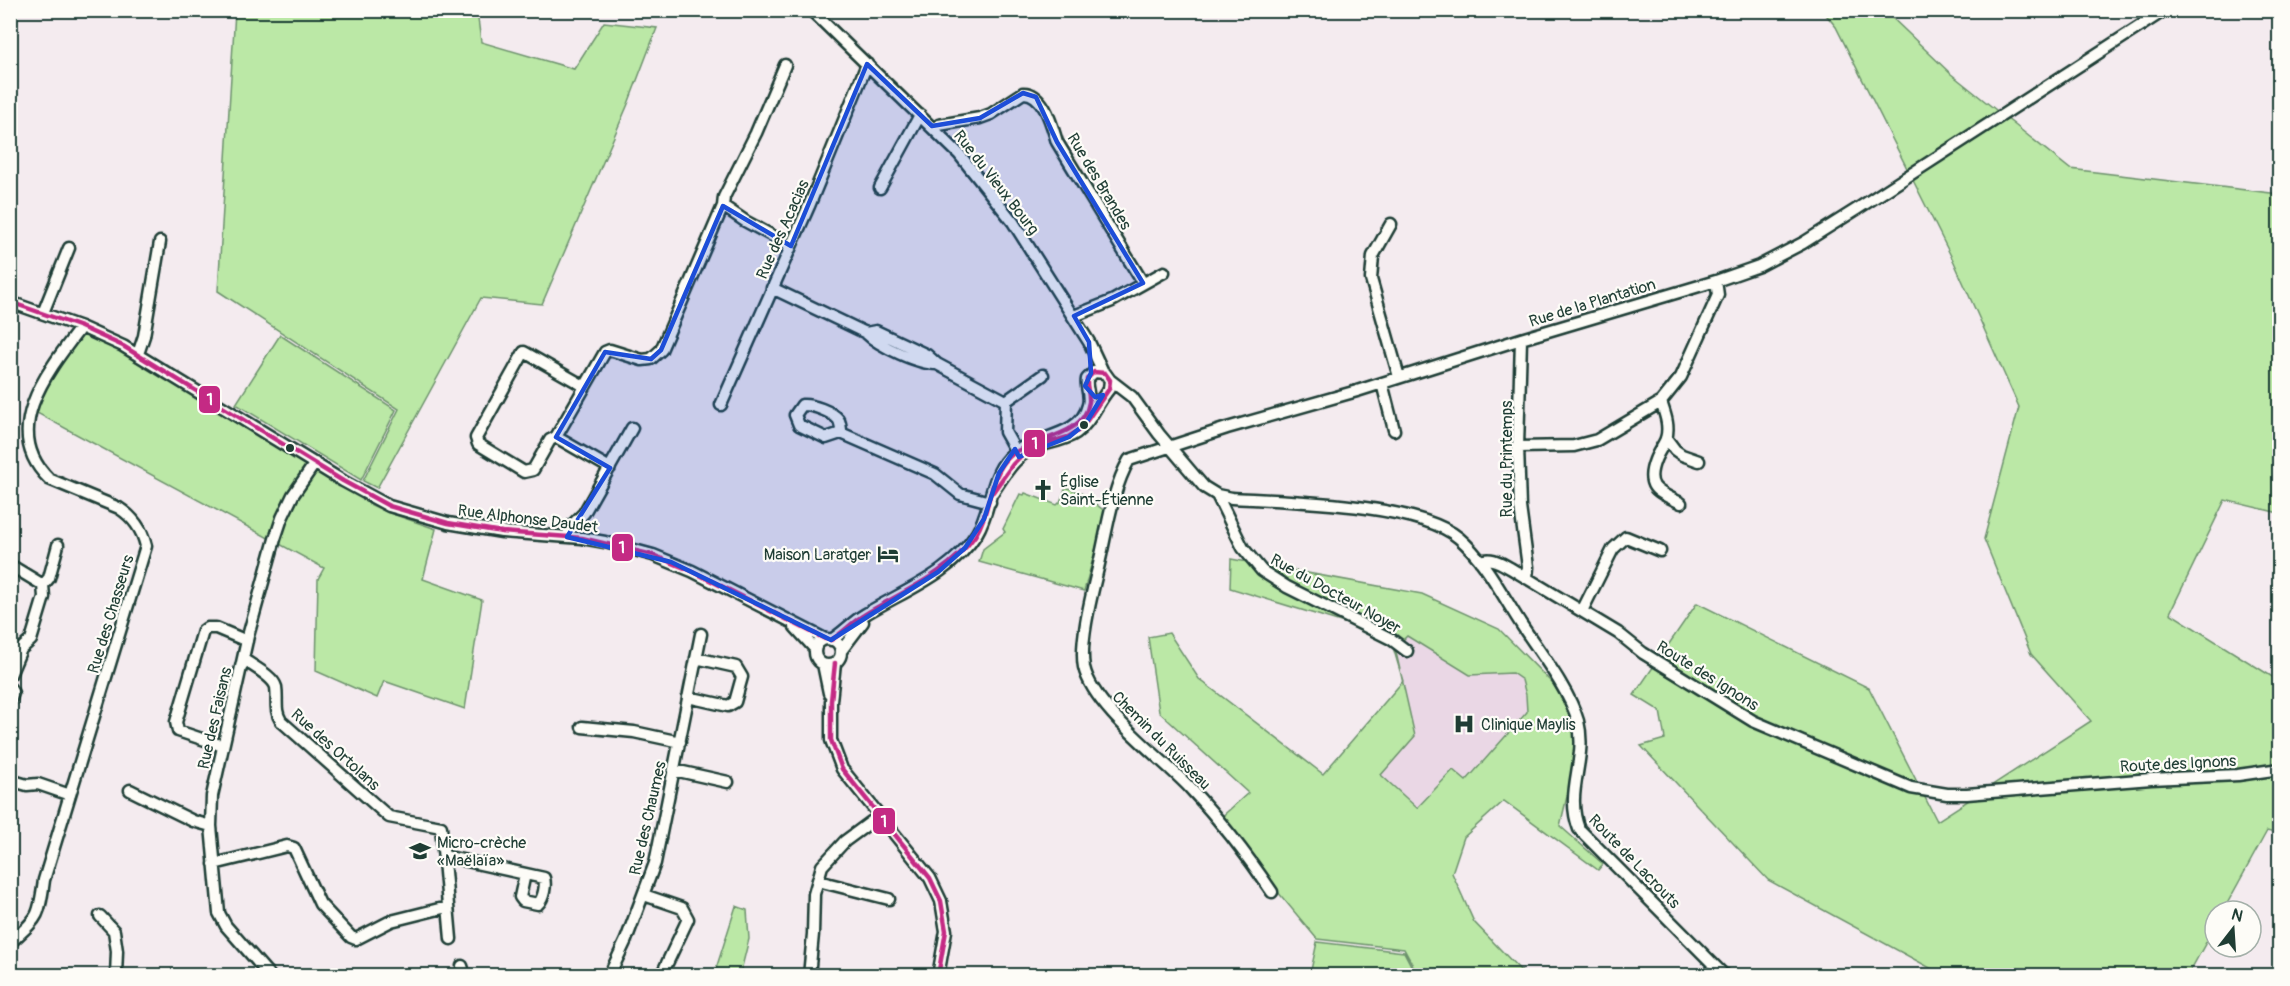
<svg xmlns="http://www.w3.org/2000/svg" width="2290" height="986" font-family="Pangolin,sans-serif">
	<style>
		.built { fill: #ead7e5 }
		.green { fill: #bbe8a6; stroke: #6d926d; stroke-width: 1.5; fill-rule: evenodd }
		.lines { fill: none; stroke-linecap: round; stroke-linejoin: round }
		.minor-casing { stroke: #1f3d34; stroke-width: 15 }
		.minor { stroke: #fdfcf7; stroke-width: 10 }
		.bus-1-casing { stroke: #fdfcf7; stroke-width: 9 }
		.bus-1 { stroke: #c42a84; stroke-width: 4.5 }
		.marked { fill: #1d4ed8; fill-opacity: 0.2; stroke: #1d4ed8; stroke-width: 4.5; stroke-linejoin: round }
		.bus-dot { fill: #1f3d34; stroke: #fdfcf7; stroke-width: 2 }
		.labels { text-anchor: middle; stroke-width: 4.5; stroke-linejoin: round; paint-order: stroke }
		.street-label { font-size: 16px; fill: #1f3d34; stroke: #fdfcf7 }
		.poi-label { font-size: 16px; fill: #1f3d34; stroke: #fdfcf7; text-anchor: start }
		.line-badge { stroke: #fdfcf7; stroke-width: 2 }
		.badge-label { font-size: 16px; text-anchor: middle; font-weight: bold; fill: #fff }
	</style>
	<rect width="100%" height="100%" fill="#f4ebef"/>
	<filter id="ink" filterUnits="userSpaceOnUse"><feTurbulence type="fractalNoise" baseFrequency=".0167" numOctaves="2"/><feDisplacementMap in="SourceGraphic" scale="12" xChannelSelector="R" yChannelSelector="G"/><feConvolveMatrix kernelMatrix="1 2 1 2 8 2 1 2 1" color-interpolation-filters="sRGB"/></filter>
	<g filter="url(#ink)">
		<!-- built -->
		<path class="built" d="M1407,636L1470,675L1512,673L1522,680L1526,695L1527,712L1465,781L1452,770L1418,808L1381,775L1415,736L1395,648Z"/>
		<!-- green -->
		<path class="green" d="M235,11H477L481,42L574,69L604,22L657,28L628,104L542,304L481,298L377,488L363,481L399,409L218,291Z
			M1823,11H1885L1951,74L2070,169L2279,194V513L2225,500L2170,613L2279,681V834L2267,831L2223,911H2215V926L2188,975H1943L1768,880L1641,746L1665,739L1660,711L1634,695L1697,603L1869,688L1937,821L2091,721L2031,654L1984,539L2019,407L1954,262L1836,27Z
			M83,330L134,351L371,500L369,504L387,512L436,529L423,579L482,600L465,709L384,681L377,698L316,671L318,579L324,568L26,407Z
			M280,335L396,410L361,480L236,404Z
			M1066,487L1081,493L1106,512L1084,591L979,562L983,549L1005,532L1003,529L1020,494L1024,495L1025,493L1057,505L1060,502Z
			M1231,559L1422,594L1499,629L1553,684L1573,714L1578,750L1560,826L1603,864L1598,870L1504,801L1464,837L1452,873L1474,922L1525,975H1418L1404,949L1317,939L1218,820L1248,793L1159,712L1148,637L1169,633L1199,679L1323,774L1403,681L1390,637L1230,588ZM1407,636L1470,675L1512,673L1522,680L1526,695L1527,712L1466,781L1453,770L1417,808L1381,775L1415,736L1395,648Z
			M736,906L747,910L749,939L740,975H714Z
			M1317,942L1404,952L1416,975H1310Z"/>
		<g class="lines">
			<defs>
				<path id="minor" d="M811,10L959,154L1013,222L1089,342L1103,372
					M785,65L756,133L724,197L723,206L745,221L791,246
					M934,129L939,125L980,118L991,114L1023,93C1044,92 1052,126 1057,142L1143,283
					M880,188L920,115
					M1391,224L1373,256L1371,279L1399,377
					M772,288L866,333C879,346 918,364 937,364
					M10,302L81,327L123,346L343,481L389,506L448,523L502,532L582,538L605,542L653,555L692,571L825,639
					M43,313L69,248
					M1074,316L1112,301L1164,272
					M866,333L876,331L927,355L937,364L1006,401L1005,432L1019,457
					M1521,339L1518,447L1520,507L1528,567L1527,578
					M138,354L144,336L160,242
					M1110,380L1132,397L1159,434L1204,487L1217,495L1232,498C1286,501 1418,503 1459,538C1486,561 1503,597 1523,627C1541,654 1569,690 1578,721C1588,760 1564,791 1579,829L1725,976
					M1382,383L1394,430
					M1006,401L1043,375
					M1661,402C1665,414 1670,426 1666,439C1663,446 1658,452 1655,460C1644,488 1658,492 1681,503
					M721,405L809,206L867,64
					M802,405C812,404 832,412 838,419C841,423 841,428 841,433L826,438L799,425L795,415Z
					M841,433L935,474L960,494L990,502
					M556,437L550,440L533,470L524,472L478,444L476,438L524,352L584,386
					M1666,438L1675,450L1682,455L1699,461
					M1518,447L1574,446L1597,440L1661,402L1681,377L1718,295L1716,281
					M610,468L556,437L605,352L610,350L642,360L651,359L661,350L723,206
					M1217,495L1243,548L1262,571L1287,587L1391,639L1407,651
					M567,537L573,524L584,513L632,428
					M1480,561C1492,557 1499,562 1510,568L1618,633L1643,653L1753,721L1911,788L1947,794H1967L2151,779L2238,775L2280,769
					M10,565L43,585
					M43,585L49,578L58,545
					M1582,611L1613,549L1626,537L1660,551
					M795,627L815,649
					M815 652a13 13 0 1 1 26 0a13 13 0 1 1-26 0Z
					M831,640C843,633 852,622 864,615C903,591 952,574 977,533C991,510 990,478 1008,458C1030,434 1080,440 1088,405C1091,395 1085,388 1087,379L1094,372L1105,373L1110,380L1109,389C1097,403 1091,422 1076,433C1066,440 1053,442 1041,445C1017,452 1006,472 993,492
					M841,651L863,622
					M243,659C252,666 273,676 276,687C278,700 274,710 281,721L389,817L441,827L451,939
					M835,663L831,701V740L842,769L930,878L941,901L946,931L938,976
					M823,664L829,693
					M10,675L21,649L31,640L44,597L43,585
					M10,688L13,693L10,702
					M688,697L728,706L735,702L742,677L736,667L696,658
					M582,727L634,732L680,742
					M223,746L178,731L176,722L203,631L207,628H216L247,641
					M674,770L728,782
					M10,780L27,785L38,784L70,795
					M130,790L193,821L211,826
					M444,856L544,878C546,885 544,898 538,904L523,901L520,897L525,874
					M214,864L287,846L294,848L320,904L351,937L356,939L391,921L447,907
					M818,881L889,899
					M1272,892C1247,855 1221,821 1190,788C1161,757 1093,708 1084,667C1079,641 1093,590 1099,564C1107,530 1112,490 1129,460L1227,428L1357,391L1521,339L1716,281L1759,266L1803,243L1857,209L2165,10
					M644,895L682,908L688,919L661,976
					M100,916L114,931L117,951L116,976
					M10,943C38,917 39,919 44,880L146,546C142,529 133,517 119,508L49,479C0,431 46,373 81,327
					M462,966L465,976
					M270,976L226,926L219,913L211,826L212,796L248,636L275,539L282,518L293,495L315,463
					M609,976L626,940L655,863L701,634
					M809,976L813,934L814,894L822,866L845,841L879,816"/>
			</defs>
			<!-- minor casing -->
			<use href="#minor" class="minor-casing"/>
			<!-- minor -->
			<use href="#minor" class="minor"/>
			<defs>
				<path id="bus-1" d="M10,302L81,327L123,346L343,481L389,506L448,523L502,532L582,538L653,555L692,571L825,639
					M831,640C843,633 852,622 864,615C903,591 947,575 975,536C991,512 988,477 1009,457C1032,436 1084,439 1089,402C1090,394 1086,387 1087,379L1094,372L1105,373L1110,380L1109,389L1081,429L1068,437L1041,445L1025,452L1013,464L993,492
					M835,663L831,701V740L842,769L930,878L941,901L946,931L938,976"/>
			</defs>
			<!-- bus-1 casing -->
			<use href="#bus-1" class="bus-1-casing"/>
			<!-- bus-1 -->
			<use href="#bus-1" class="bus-1"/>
		</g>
	</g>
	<!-- marked area -->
	<path class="marked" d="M867,64L932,126L980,118L1023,93L1036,97L1057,142L1143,283L1074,316L1089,342L1091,373L1085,386L1095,397L1103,395L1086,423L1069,437L1019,457L1015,449L999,473L984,519L965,548L938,572L831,640L671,562L567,537L610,468L556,437L605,352L651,359L661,350L723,206L791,246Z"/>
	<!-- icons -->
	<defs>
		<symbol id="church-bare" viewBox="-9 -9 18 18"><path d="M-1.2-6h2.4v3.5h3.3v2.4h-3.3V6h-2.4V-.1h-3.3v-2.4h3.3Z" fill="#1f3d34" stroke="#fdfcf7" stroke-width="2.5" paint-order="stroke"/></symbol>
		<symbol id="hotel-bare" viewBox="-9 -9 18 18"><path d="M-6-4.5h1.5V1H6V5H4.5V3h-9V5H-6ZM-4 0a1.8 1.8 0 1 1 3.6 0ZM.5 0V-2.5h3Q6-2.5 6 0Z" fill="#1f3d34" stroke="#fdfcf7" stroke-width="2.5" paint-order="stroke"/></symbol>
		<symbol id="hospital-bare" viewBox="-9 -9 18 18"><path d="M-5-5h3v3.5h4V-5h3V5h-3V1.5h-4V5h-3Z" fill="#1f3d34" stroke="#fdfcf7" stroke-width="2.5" paint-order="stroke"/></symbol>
		<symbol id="school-bare" viewBox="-9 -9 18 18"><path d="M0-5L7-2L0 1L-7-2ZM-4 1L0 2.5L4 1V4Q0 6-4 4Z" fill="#1f3d34" stroke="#fdfcf7" stroke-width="2.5" paint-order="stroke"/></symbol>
	</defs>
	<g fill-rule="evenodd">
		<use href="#church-bare" x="1028" y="475" width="30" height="30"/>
		<use href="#hotel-bare" x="873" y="539" width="30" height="30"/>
		<use href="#hospital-bare" x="1449" y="709" width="30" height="30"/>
		<use href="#school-bare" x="405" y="836" width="30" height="30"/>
	</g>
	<!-- markers -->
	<g class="bus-dot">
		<circle cx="1084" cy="425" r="5"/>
		<circle cx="290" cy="448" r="5"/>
	</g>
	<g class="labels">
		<!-- street labels -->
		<g class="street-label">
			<text transform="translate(1100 181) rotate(59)" y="6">Rue des Brandes</text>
			<text transform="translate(997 182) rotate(52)" y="6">Rue du Vieux Bourg</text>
			<text transform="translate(782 229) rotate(-66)" y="6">Rue des Acacias</text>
			<text transform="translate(1592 302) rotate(-17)" y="6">Rue de la Plantation</text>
			<text transform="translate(1506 459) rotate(-90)" y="6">Rue du Printemps</text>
			<text transform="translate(528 518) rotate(7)" y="6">Rue Alphonse Daudet</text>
			<text transform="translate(1336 593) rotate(29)" y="6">Rue du Docteur Noyer</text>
			<text transform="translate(110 614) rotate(-73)" y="6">Rue des Chasseurs</text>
			<text transform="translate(1708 675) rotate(32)" y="6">Route des Ignons</text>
			<text transform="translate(214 718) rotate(-77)" y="6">Rue des Faisans</text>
			<text transform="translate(1162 740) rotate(45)" y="6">Chemin du Ruisseau</text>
			<text transform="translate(336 749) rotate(42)" y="6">Rue des Ortolans</text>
			<text transform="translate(2178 763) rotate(-3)" y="6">Route des Ignons</text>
			<text transform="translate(647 818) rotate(-77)" y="6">Rue des Chaumes</text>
			<text transform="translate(1635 861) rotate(46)" y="6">Route de Lacrouts</text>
		</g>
		<!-- poi labels -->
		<g class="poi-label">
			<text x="1060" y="487">Église<tspan x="1060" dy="18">Saint-Étienne</tspan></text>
			<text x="871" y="560" text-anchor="end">Maison Laratger</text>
			<text x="1481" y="730">Clinique Maylis</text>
			<text x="437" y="848">Micro-crèche<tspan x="437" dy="18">«Maëlaïa»</tspan></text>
		</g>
	</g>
	<g class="line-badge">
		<rect x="198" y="385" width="23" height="29" rx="6" fill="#c42a84"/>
		<rect x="1023" y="429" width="23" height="29" rx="6" fill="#c42a84"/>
		<rect x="611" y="533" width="23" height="29" rx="6" fill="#c42a84"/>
		<rect x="872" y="807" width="24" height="28" rx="6" fill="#c42a84"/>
	</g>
	<g class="badge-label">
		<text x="210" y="405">1</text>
		<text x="1035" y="449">1</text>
		<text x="622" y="553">1</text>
		<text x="884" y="827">1</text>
	</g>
	<!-- margin -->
	<rect width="2290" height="986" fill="none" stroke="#fdfcf7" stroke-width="36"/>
	<rect x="18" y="18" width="2254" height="950" fill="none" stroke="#1f3d34" stroke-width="2" filter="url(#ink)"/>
	<!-- north arrow -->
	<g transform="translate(2233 929) rotate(17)"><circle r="28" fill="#fdfcf7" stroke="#a4b0a9" stroke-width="1.5"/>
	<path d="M0-4.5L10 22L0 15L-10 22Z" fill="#1f3d34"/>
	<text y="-9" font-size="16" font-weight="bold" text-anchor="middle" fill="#1f3d34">N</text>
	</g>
</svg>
